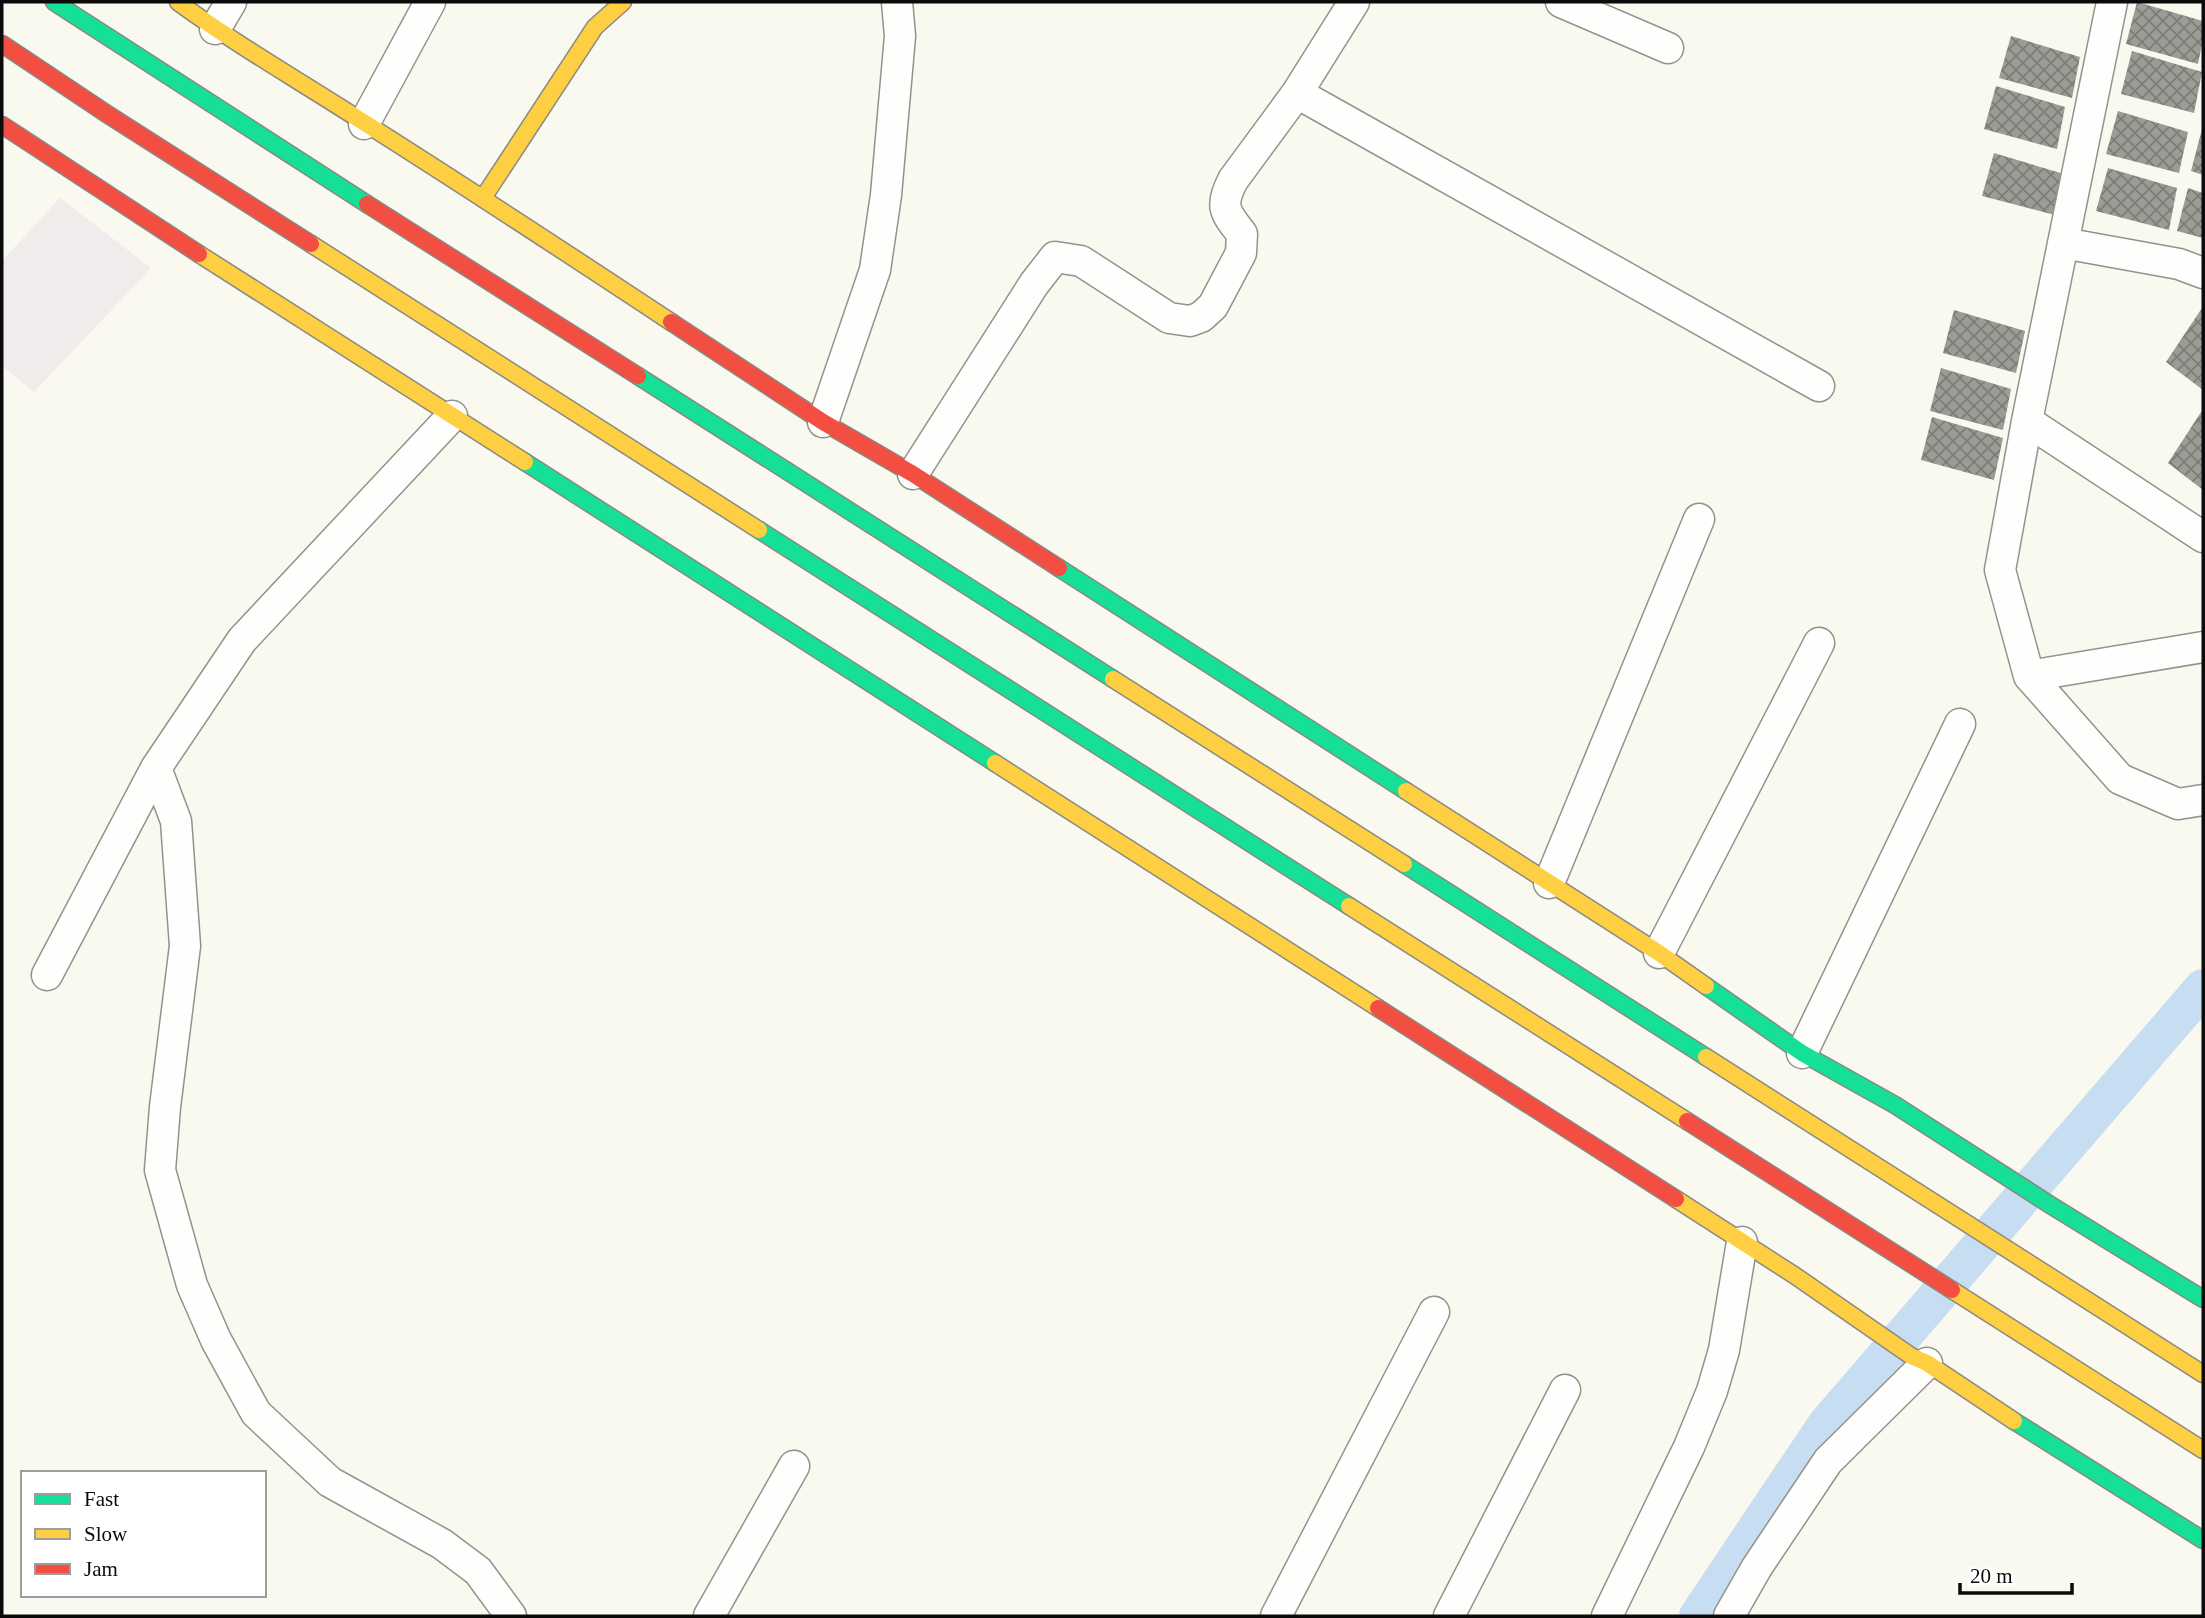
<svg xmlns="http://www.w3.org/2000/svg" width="2205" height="1618" font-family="'Times New Roman',serif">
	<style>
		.industrial { fill: #f1ebec }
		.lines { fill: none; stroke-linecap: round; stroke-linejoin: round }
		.canal { stroke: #c7def2; stroke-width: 38 }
		.building { fill: url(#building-cross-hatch) }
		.street-casing { stroke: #93928e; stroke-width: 33 }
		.fast-casing { stroke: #898984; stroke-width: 19 }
		.slow-casing { stroke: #898984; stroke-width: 19 }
		.jam-casing { stroke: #898984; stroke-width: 19 }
		.street { stroke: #fefefd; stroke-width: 30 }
		.fast { stroke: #16e098; stroke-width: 16 }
		.slow { stroke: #ffcf43; stroke-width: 16 }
		.jam { stroke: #f24e42; stroke-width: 16 }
	</style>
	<defs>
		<pattern id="building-cross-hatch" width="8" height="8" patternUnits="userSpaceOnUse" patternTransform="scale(1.75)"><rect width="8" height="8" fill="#9c9b95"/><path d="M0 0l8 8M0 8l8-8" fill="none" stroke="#7d7d78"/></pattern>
	</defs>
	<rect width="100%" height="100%" fill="#faf9ef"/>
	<!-- industrial -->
	<path class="industrial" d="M60,198L151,268L34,392L2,366V261Z"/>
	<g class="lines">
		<!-- canal -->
		<path class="canal" d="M1698,1616L1826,1425L2203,988"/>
	</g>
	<!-- building -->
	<path class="building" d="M2137,2L2203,21V39L2198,64L2126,44Z
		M2011,36L2080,57L2072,98L1999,78Z
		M2132,51L2202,72L2194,113L2121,94Z
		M1996,86L2065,107L2057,149L1984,129Z
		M2118,111L2188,132L2179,173L2106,154Z
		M2202,129H2203V175L2191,171Z
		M1994,153L2064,174L2055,215L1982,196Z
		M2108,168L2177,188L2169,230L2096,211Z
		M2188,188L2203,193V238L2177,231Z
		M2202,308L2203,310V390L2166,362Z
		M1954,310L2025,331L2016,373L1943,353Z
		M1941,368L2011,389L2003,430L1930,411Z
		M2203,409V490L2168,463Z
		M1932,417L2003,438L1994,480L1921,460Z"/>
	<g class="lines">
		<defs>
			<path id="street" d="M1561,2L1668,48
				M2112,2L2027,421L2000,570L2029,676L2120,779L2178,804L2203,800
				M215,29L231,2
				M1297,93L1819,386
				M364,124L430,2
				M2063,243L2179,264L2203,273
				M2027,421L2203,537
				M823,422L875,270L886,195L900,36L897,2
				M913,474L1034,284L1055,257L1081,261L1169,318L1190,321L1201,317L1213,306L1241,253L1242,234C1225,212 1219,207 1233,180L1297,93L1354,2
				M2029,676L2203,647
				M156,768L176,821L185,946L165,1107L160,1170L192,1285L216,1340L256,1413L330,1482L442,1544L478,1571L511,1616
				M1549,883L1699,519
				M1659,953L1819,643
				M47,975L156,768L242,640L452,416
				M1802,1053L1960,724
				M709,1616L794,1466
				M1276,1616L1434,1312
				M1449,1616L1565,1390
				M1607,1616L1689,1447L1712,1391L1724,1350L1742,1242
				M1729,1616L1757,1567L1828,1461L1927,1363"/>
			<path id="fast" d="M54,2L367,204
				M638,376L1113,679
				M525,462L995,763
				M759,530L1349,906
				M1059,568L1406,791
				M1404,864L1706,1057
				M1706,986L1802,1053L1895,1105L2052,1206L2203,1299
				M2014,1421L2203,1540"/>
			<path id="slow" d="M178,2C236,45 300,81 360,120C465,186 568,254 671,322
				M483,198L595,27L623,2
				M311,244L759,530
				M199,254L525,462
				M1113,679L1404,864
				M995,763L1378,1008
				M1406,791L1659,953L1706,986
				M1349,906L1687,1121
				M1706,1057L2203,1374
				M1676,1199L1794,1275L1911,1356L1927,1363L2014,1421
				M1952,1290L2203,1450"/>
			<path id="jam" d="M2,44L107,114L311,244
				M2,125L199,254
				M367,204L638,376
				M671,322L823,422L913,474L1059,568
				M1378,1008L1676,1199
				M1687,1121L1952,1290"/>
		</defs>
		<!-- street casing -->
		<use href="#street" class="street-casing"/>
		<!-- fast casing -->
		<use href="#fast" class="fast-casing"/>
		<!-- slow casing -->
		<use href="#slow" class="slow-casing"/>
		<!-- jam casing -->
		<use href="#jam" class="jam-casing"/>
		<!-- street -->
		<use href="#street" class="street"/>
		<!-- fast -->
		<use href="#fast" class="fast"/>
		<!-- slow -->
		<use href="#slow" class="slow"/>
		<!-- jam -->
		<use href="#jam" class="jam"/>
	</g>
	<!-- border -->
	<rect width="2205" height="1618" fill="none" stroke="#0b0b0b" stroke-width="7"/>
	<!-- legend -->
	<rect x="21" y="1471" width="245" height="126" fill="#ffffff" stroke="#9d9d9d" stroke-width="2"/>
	<rect x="35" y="1494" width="35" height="10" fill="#16e098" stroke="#9d9d9d" stroke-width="2"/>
	<text x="84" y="1506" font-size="21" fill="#0b0b0b">Fast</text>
	<rect x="35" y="1529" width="35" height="10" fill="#ffcf43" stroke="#9d9d9d" stroke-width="2"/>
	<text x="84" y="1541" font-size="21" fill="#0b0b0b">Slow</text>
	<rect x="35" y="1564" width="35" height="10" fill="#f24e42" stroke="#9d9d9d" stroke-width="2"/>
	<text x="84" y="1576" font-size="21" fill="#0b0b0b">Jam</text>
	<!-- scale -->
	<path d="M1960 1583v10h112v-10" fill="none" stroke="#0b0b0b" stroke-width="3.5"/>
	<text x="1970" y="1583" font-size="21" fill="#0b0b0b" stroke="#ffffff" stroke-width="5" paint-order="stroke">20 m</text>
</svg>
